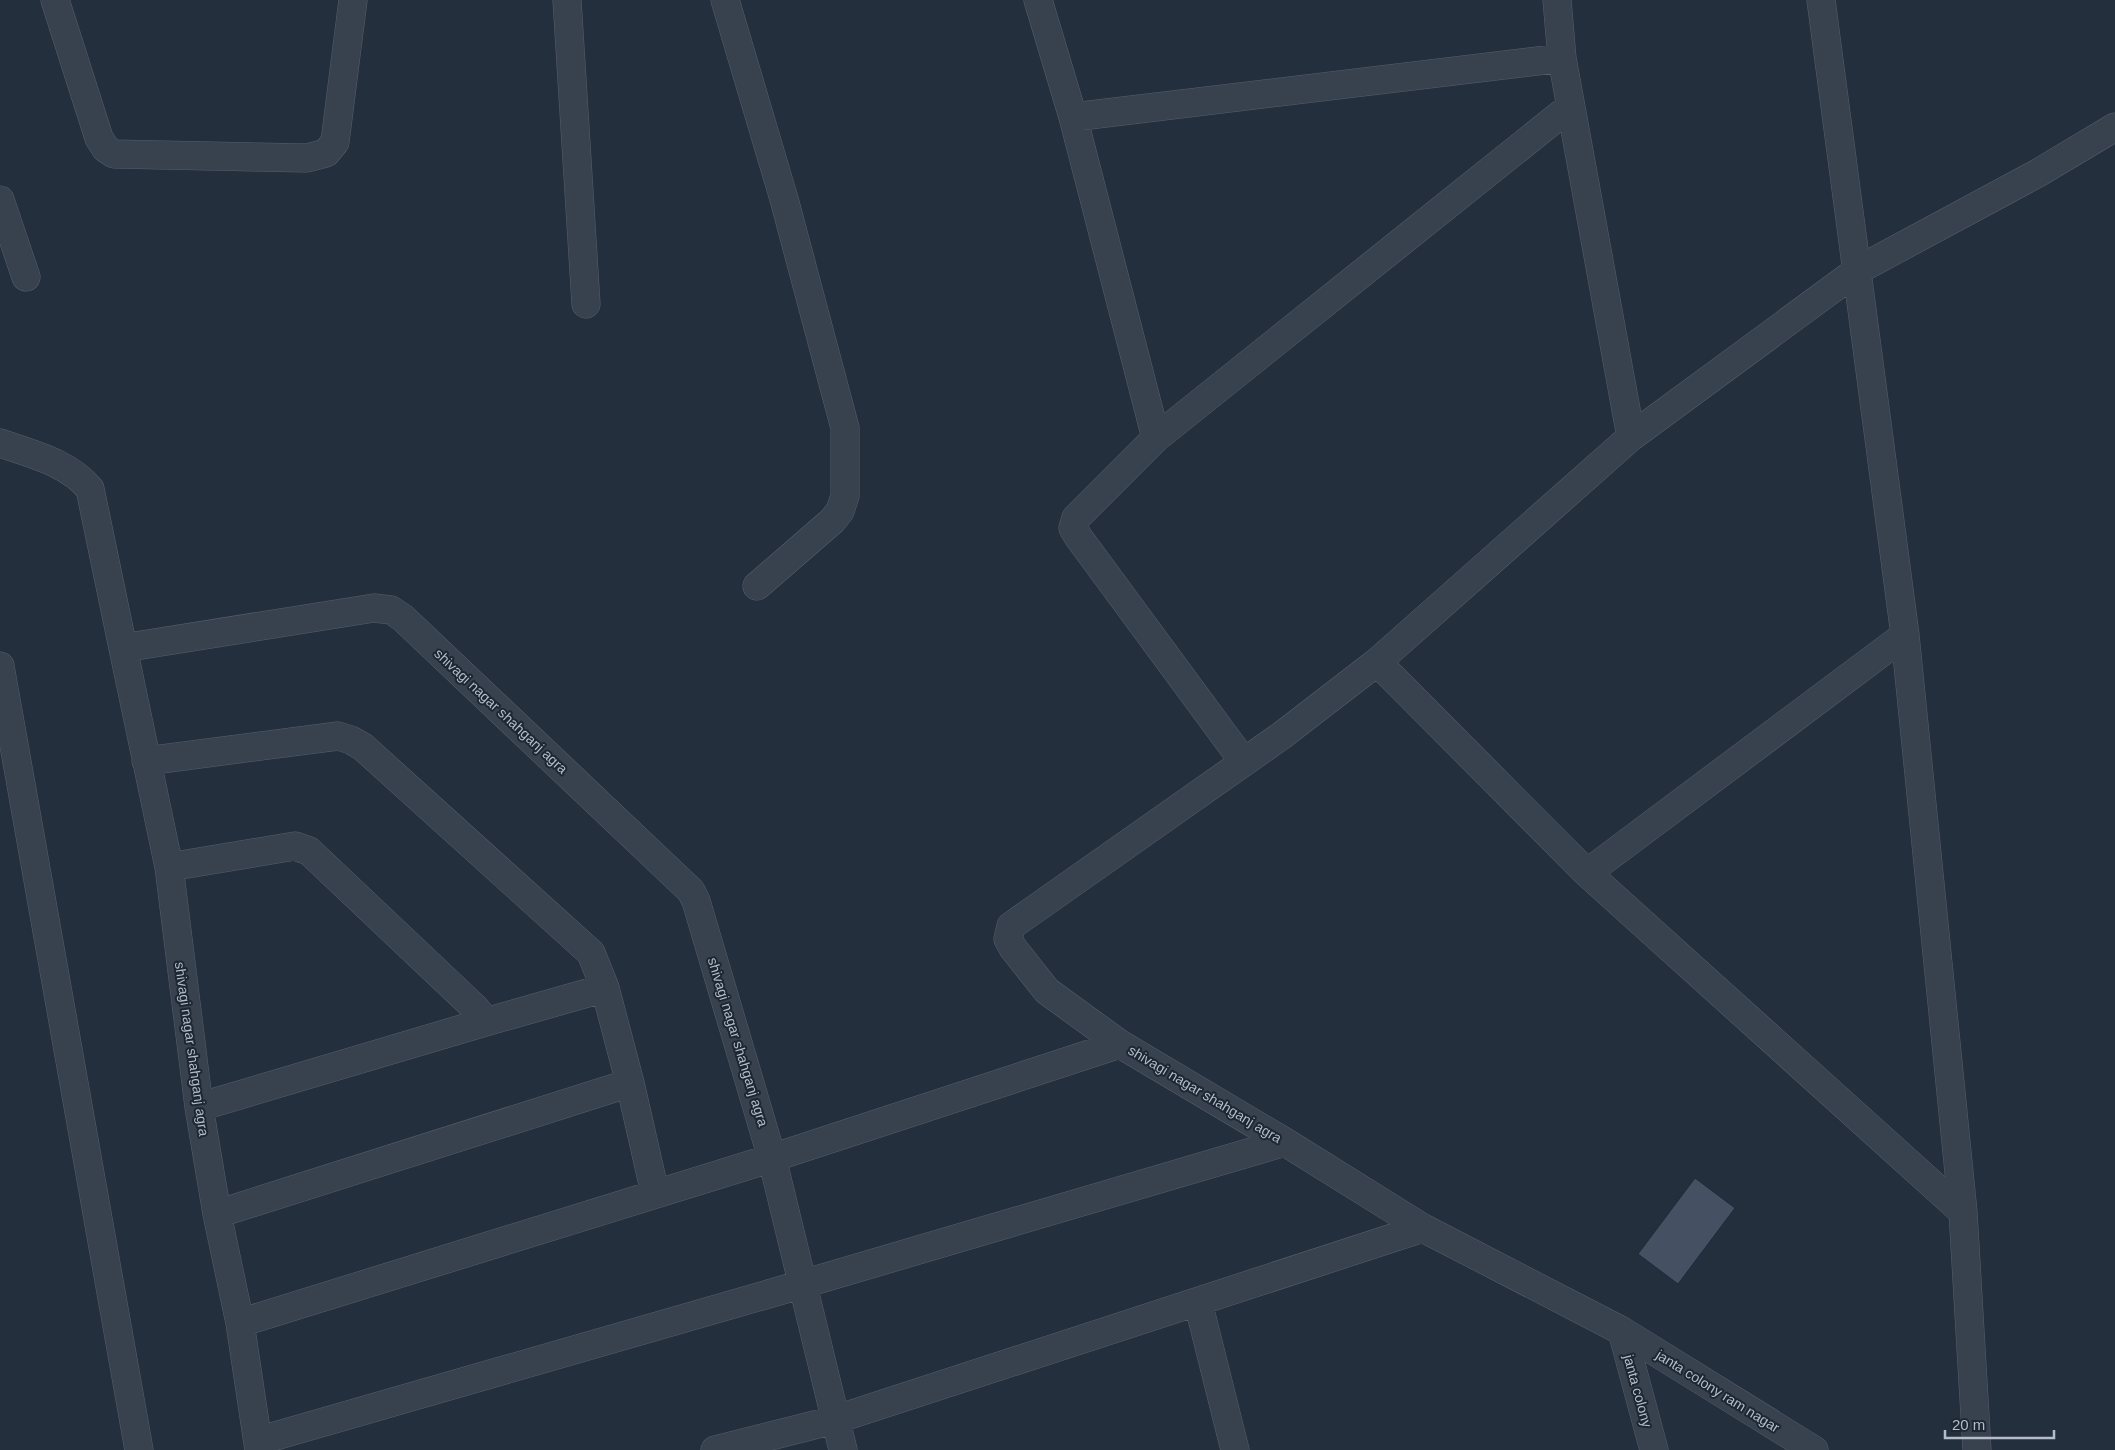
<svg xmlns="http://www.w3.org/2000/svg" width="2115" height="1450" font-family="Arial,sans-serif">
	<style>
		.building { fill: #455162; stroke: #1f2835 }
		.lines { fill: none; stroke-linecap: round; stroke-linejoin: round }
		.street-casing { stroke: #565f6c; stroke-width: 29 }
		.street { stroke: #38414e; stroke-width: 28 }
		.labels { text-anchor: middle; stroke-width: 4; stroke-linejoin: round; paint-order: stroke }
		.street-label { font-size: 14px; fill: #b4bcc9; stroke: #1d2633 }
	</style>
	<rect width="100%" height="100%" fill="#242f3e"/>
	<!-- building -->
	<path class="building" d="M1695,1178L1735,1208L1678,1284L1638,1254Z"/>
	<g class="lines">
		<defs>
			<path id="street" d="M55,0L99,138L106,149L114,154L307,158L326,153L335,142L353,0
				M567,0L586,304
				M725,0L784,199L845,428V496L840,511L832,521L757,586
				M1038,0L1073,117L1156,438
				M1557,0L1562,58L1631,437L1377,662L1587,873L1963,1212
				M1821,0L1905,635L1963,1212L1977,1450
				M1073,117L1562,58
				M0,200L26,277
				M1631,437L1858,270L2038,173L2115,127
				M0,443C31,454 68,462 90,489L123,648L374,608L391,610L403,618L691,891L696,901L772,1158L1120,1044L1285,1142L1423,1228
				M123,648L169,867L199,1107L217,1214L240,1323L259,1450
				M0,666L139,1450
				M146,761L338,736L351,740L363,747L591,953L605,988L630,1083L655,1193
				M1244,762L1079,538L1073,528L1076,518L1156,438L1571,106
				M169,867L295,846L309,851L475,1008L480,1014V1021L475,1025L199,1107
				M1587,873L1905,635
				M475,1025L605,988
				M1120,1044L1047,991L1013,948L1008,939L1011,926L1281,736L1377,662
				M217,1214L630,1083
				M1198,1302L1235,1450
				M240,1323L772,1158L843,1450
				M1622,1331L1654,1450
				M258,1441L803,1284L1285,1142
				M715,1450L834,1420L1423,1228L1622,1331L1814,1450"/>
		</defs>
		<!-- street casing -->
		<use href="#street" class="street-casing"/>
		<!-- street -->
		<use href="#street" class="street"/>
	</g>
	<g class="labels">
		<!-- street labels -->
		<g class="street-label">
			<text transform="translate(501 711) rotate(43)" y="5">shivagi nagar shahganj agra</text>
			<text transform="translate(738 1042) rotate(73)" y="5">shivagi nagar shahganj agra</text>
			<text transform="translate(192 1049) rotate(82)" y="5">shivagi nagar shahganj agra</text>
			<text transform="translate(1205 1094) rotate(31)" y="5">shivagi nagar shahganj agra</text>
			<text transform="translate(1638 1391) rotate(75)" y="5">janta colony</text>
			<text transform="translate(1718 1391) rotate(32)" y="5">janta colony ram nagar</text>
		</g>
	</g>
	<!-- scale -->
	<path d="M1945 1430v8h109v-8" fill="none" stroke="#b4bcc9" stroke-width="2.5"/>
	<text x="1952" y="1430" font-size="15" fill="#b4bcc9" stroke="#1d2633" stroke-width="4" paint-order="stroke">20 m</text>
</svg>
